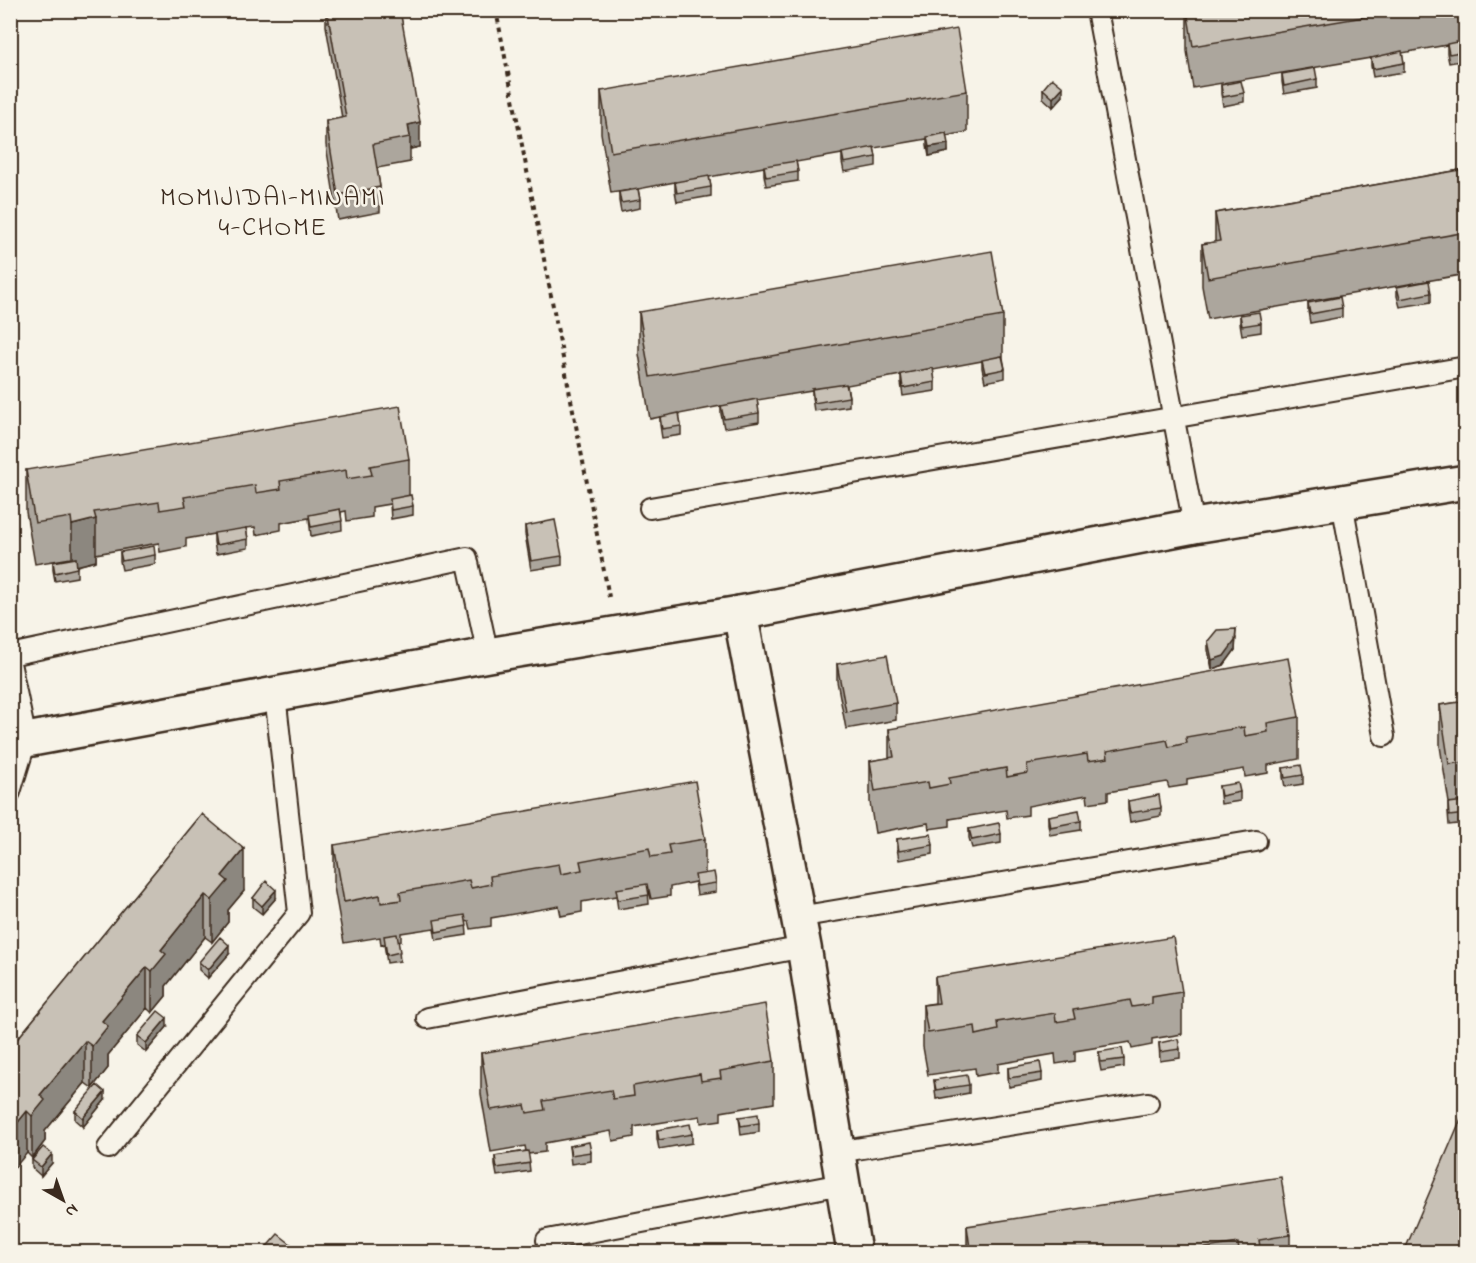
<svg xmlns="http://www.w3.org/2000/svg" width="1476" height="1263" font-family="'Indie Flower',sans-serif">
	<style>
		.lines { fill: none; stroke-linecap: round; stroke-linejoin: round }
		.lane-casing { stroke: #3b2a1e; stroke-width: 24 }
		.street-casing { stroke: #3b2a1e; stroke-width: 38 }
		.secondary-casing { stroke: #3b2a1e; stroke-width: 38 }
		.path { stroke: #3b2a1e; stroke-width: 4; stroke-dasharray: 4.5 4.5; stroke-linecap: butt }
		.lane { stroke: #f7f3e8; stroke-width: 20 }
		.street { stroke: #f7f3e8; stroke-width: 33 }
		.secondary { stroke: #f7f3e8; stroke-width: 33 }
		.wall { fill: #aca69d; stroke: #3b2a1e; stroke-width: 1.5 }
		.shaded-wall { fill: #8c877f; stroke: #3b2a1e; stroke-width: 1.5 }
		.building { fill: #c8c1b6; stroke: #3b2a1e; stroke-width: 1.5 }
		.labels { text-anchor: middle; stroke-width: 5; stroke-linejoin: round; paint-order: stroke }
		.neighbourhood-label { font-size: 26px; letter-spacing: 1.5px; fill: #3b2a1e; stroke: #f7f3e8 }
	</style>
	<rect width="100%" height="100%" fill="#f7f3e8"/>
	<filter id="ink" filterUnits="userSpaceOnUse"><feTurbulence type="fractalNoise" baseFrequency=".0167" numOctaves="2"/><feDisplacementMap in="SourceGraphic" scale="12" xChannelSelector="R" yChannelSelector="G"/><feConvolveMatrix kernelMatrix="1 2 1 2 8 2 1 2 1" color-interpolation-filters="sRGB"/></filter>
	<g filter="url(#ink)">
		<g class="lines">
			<defs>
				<path id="lane" d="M1097,10L1194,526
					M1342,502L1384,736
					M650,508L1466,367
					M10,655L467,558L488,655
					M10,663L26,740L10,792
					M798,917L1256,841
					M427,1018L804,947
					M108,1148L299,913L275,694
					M837,1152L1148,1103
					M547,1240L842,1184"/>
				<path id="street" d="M740,613L804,947L854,1252"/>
				<path id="secondary" d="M10,743L488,655L740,613L1194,526L1466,482"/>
			</defs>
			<!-- lane casing -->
			<use href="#lane" class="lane-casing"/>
			<!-- street casing -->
			<use href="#street" class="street-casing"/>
			<!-- secondary casing -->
			<use href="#secondary" class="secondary-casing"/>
			<!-- path -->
			<path class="path" d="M496,10L609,597"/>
			<!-- lane -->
			<use href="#lane" class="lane"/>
			<!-- street -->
			<use href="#street" class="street"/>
			<!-- secondary -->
			<use href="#secondary" class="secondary"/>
		</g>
		<!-- wall -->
		<path class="wall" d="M326,10H400L420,147L410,149V162L377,168L380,187V212L338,220L326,145V121L342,118L326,26Z
			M1187,10H1466V60L1449,63L1447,53V45L1402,53L1404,63V72L1373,77L1371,66V58L1193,88L1187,51Z
			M1282,74L1317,79V88L1284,94L1282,82Z
			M1221,85L1244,93V102L1223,106L1221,94Z
			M1043,89L1063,96L1053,107L1043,98Z
			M601,91H967V132L946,136L948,152L929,156L927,146V139L874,148L876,157V166L844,172L842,162V154L796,162L798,172V181L766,186L764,175V167L709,177L711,187V196L677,202L675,191V182L638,189L640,200V208L621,212L619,201V192L631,190L611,193L601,133Z
			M1466,169V274L1208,319L1202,286V244L1215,242V213Z
			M1397,287L1431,293V302L1400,307L1397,296Z
			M1308,303L1342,308V317L1310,323L1308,311Z
			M639,312L1003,316V358L1005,369V378L985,382L982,368V361L933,370L935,382V391L903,396L901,383V375L847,385L849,397V406L814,411L812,398V391L757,400L759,413V422L724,428L721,414V406L679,414L681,426V435L662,438L660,425V417L650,419L639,354Z
			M1240,315L1261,323V332L1242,335L1240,323Z
			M409,459V496L413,506V515L391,519L390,504L372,507V517L347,521L346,511L341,512L342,530L311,536L309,518L281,523V530L256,535L255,527L246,528L248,539V548L216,554L214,542V534L186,539V547L160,552L159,543L96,554V561L77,566V577L55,581L53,570V562L71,558L35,564L26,512V470Z
			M525,526L562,556V565L531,570L525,534Z
			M120,552L155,555V564L122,570L120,561Z
			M1236,638L1235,650L1224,665L1212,669L1208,650V641Z
			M837,664L896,703V720L846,729L837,681Z
			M1466,701V823L1449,825L1448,812V803H1449L1440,746V705Z
			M1299,717V759L1268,765V773L1245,777L1244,769L1187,779V785L1169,788L1167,782L1108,792V800L1088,803L1087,795L1028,806V815L1007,818L1006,810L950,819V826L929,829L928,823L875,833L870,802V761L889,758V729Z
			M1283,768L1303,775V784L1285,787L1283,777Z
			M1219,786L1240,792V801L1221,804Z
			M1128,801L1161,808V816L1130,822L1128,810Z
			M202,814L244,891L228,910V922L212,942L205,937L166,986V996L152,1013L147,1008L108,1055V1068L92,1088L85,1083L45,1131V1141L32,1158L27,1153L10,1048Z
			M1048,816L1081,821V830L1050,835L1048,824Z
			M969,829L1001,834V843L972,848L969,838Z
			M705,839V874L716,883V892L697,895L695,882L670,887V896L651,899L649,890H648L649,904L618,909L616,896L582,902V912L561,916L559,906L491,918V926L471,929L469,921L466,922L467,935L436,940L434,928L401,933V941L398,942L400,961L387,963L384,944L381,945L380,937L344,943L334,887V845Z
			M897,839L933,845V854L899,860L897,848Z
			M253,898H276L262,914L253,907Z
			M229,954L208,978L199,970V962Z
			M935,977L1182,992V1034L1152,1039V1045L1132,1049L1130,1042L1075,1051V1061L1056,1064L1055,1054L998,1064V1072L976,1076L975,1068L928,1075L923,1047V1005L935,1003Z
			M167,1027L146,1052L137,1045V1036Z
			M1159,1043L1180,1049V1058L1160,1061Z
			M1099,1052L1124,1059V1067L1101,1071L1099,1061Z
			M481,1053L774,1061V1103L721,1112V1120L701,1123L700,1116L634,1127V1137L613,1141L611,1131L545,1143V1152L528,1154L530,1171L497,1176L495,1165V1156L526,1151L525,1146L491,1152L481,1094Z
			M1008,1068L1042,1073V1081L1009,1087L1008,1077Z
			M934,1080L969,1085V1093L936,1099Z
			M105,1100L83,1127L75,1120V1111Z
			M739,1117L759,1123V1132L741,1135Z
			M657,1130L692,1134V1143L659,1149L657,1139Z
			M569,1146L591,1152V1161L571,1164Z
			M32,1160L52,1163L41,1176L32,1168Z
			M967,1226L1290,1235V1252H959L967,1249Z"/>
		<!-- shaded-wall -->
		<path class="shaded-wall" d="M1063,87V96L1053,107V98Z
			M420,122V147L410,149V137L408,125Z
			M948,144V152L929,156V147Z
			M96,519V561L72,567V525Z
			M1236,629L1235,650L1224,665L1212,669V660Z
			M244,849V891L228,910V922L212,942V900L222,876Z
			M276,890V898L262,914V906Z
			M205,895V937L166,986V996L152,1013V971L161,950Z
			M229,945V954L208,978V970Z
			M147,967V1008L108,1055V1068L92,1088V1046L102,1021Z
			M167,1018V1027L146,1052V1043Z
			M85,1041V1083L45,1131V1141L32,1158V1116L40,1095Z
			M105,1092V1100L83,1127V1118Z
			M27,1111V1153L10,1173V1132Z
			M52,1154V1163L41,1176V1167Z
			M1466,1239V1252H1460Z"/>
		<!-- building -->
		<path class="building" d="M327,10H400L420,122L408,125L410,137L373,144L380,187L338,195L326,121L346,117Z
			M1187,10H1405L1193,46Z
			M957,29L967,91L611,152L601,91Z
			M1466,40V51L1449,54L1447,44Z
			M1402,51L1404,63L1373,69L1371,58Z
			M1315,68L1317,79L1284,86L1282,74Z
			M1052,78L1063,87L1053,98L1043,89Z
			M1241,81L1244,93L1223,97L1221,85Z
			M946,133L948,144L929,147L927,137Z
			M874,147L876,157L844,163L842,153Z
			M796,161L798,172L766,177L764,166Z
			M1466,169V232L1208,278L1202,244L1220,241L1215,213Z
			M709,176L711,187L677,193L675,182Z
			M638,189L640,200L621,203L619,192Z
			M992,251L1003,316L650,377L639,312Z
			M1429,281L1431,293L1400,299L1397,287Z
			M1340,297L1342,308L1310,314L1308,303Z
			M1259,312L1261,323L1242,326L1240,315Z
			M1002,356L1005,369L985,373L982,360Z
			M933,368L935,382L903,388L901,374Z
			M846,384L849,397L814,403L812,389Z
			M757,399L759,413L724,419L721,406Z
			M400,406L409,459L370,466L372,475L347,479L346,470L280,481L281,489L256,493L255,485L184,497L186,506L160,510L159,502L94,512L96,519L72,525L71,517L35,523L26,470Z
			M679,413L681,426L662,429L660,417Z
			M411,495L413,506L391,510L390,499Z
			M340,509L342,521L311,527L309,515Z
			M555,520L562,556L531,561L525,526Z
			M246,528L248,539L216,545L214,533Z
			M154,546L155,555L122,561L120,552Z
			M76,558L77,568L55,573L53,562Z
			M1236,629L1235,641L1224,656L1212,660L1208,641L1217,630Z
			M887,655L896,703L846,712L837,664Z
			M1288,658L1299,717L1267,723L1268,732L1245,736L1244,727L1186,737L1187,743L1169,747L1167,740L1107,751L1108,758L1088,761L1087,754L1027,764L1028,773L1007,777L1006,768L949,778L950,784L929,788L928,782L875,791L870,761L894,757L889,729Z
			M1466,701V762L1449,764L1440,705Z
			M1301,765L1303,775L1285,778L1283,768Z
			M695,781L705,839L668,845L670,854L651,857L649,848L580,861L582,870L561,874L559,864L490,876L491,884L471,888L469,880L400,892L401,900L381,903L380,895L344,902L334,845Z
			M1238,783L1240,792L1221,796L1219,786Z
			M1159,795L1161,808L1130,813L1128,801Z
			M1466,801V814L1449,816L1448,803Z
			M1079,810L1081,821L1050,827L1048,816Z
			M202,814L244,849L222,876L228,881L212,900L205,895L161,950L166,954L152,971L147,967L102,1021L108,1026L92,1046L85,1041L40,1095L45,1100L32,1116L27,1111L10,1132V1048Z
			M999,823L1001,834L972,840L969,829Z
			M931,834L933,845L899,851L897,839Z
			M714,872L716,883L697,886L695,875Z
			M266,881L276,890L262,906L253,898Z
			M647,884L649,895L618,900L616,889Z
			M465,915L467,926L436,932L434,920Z
			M397,934L400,952L387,955L384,936Z
			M220,937L229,945L208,970L199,962Z
			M1173,937L1182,992L1152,997V1004L1132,1007L1130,1000L1073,1010L1075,1019L1056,1022L1055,1013L997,1022L998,1030L976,1035L975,1026L928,1033L923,1005L939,1003L935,977Z
			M765,1004L774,1061L720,1071L721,1078L701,1081L700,1074L633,1086L634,1096L613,1099L611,1090L543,1101L545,1110L527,1113L525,1105L491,1110L481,1053Z
			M158,1011L167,1018L146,1043L137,1036Z
			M1178,1039L1180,1049L1160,1052L1159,1043Z
			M1122,1048L1124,1059L1101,1062L1099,1052Z
			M1040,1062L1042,1073L1009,1078L1008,1068Z
			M967,1075L969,1085L936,1090L934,1080Z
			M97,1085L105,1092L83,1118L75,1111Z
			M1466,1107V1239L1460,1252H1404Z
			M758,1114L759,1123L741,1126L739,1117Z
			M690,1124L692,1134L659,1140L657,1130Z
			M589,1142L591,1152L571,1155L569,1146Z
			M43,1147L52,1154L41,1167L32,1160Z
			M528,1151L530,1163L497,1168L495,1156Z
			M1281,1177L1290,1235L1259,1240L1260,1247L1239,1251L1238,1243L1180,1252H959V1250L970,1248L967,1226Z
			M278,1234L301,1252H262Z"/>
	</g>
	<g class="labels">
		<!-- neighbourhood labels -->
		<g class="neighbourhood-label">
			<text x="273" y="205">MOMIJIDAI-MINAMI<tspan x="273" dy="30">4-CHOME</tspan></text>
		</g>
	</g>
	<!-- margin -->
	<rect width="1476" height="1263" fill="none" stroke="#f7f3e8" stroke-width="36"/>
	<rect x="18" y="18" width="1440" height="1227" fill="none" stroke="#3b2a1e" stroke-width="2" filter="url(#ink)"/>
	<!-- north arrow -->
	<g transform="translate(63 1200) rotate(140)" stroke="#f7f3e8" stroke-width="4.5" paint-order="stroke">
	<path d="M0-4.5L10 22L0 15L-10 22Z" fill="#3b2a1e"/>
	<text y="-9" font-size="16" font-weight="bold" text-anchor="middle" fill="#3b2a1e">N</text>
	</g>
</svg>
